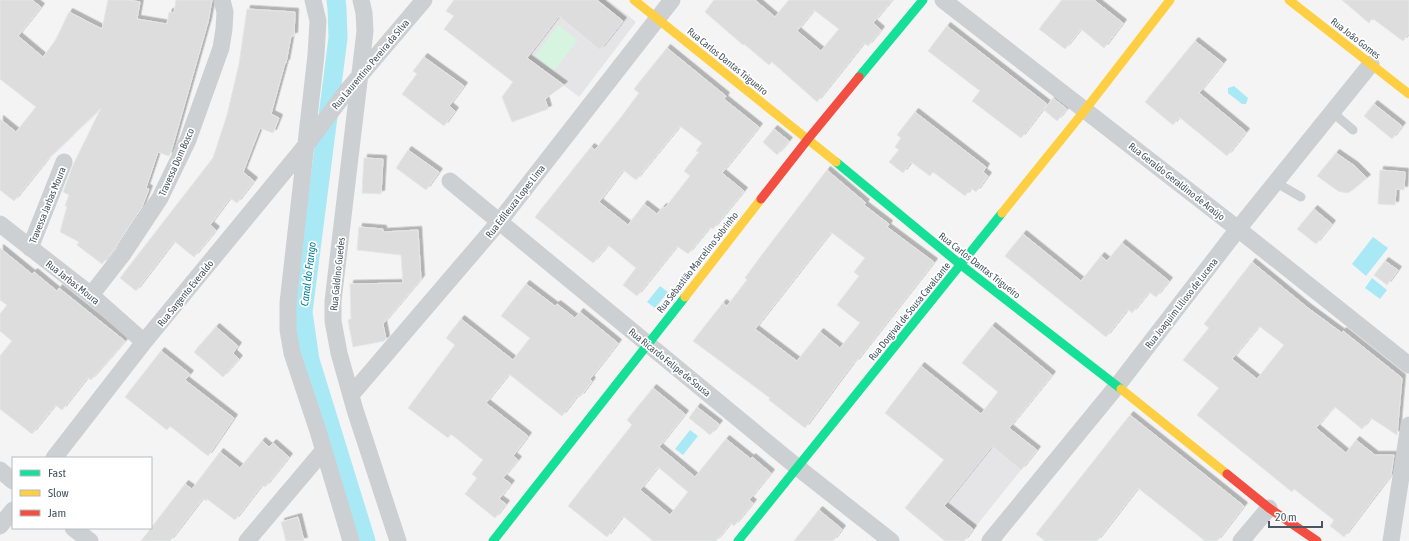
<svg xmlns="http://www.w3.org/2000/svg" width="1409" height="541" font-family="'Asap Condensed',sans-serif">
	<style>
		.education { fill: #e5e5e7 }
		.green { fill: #d7f4e1 }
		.water { fill: #a9e8f5 }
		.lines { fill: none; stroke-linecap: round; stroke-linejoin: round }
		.canal { stroke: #a9e8f5; stroke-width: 19 }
		.building { fill: #ddddde; stroke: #e5e6e6; fill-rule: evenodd; filter: url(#shadow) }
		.lane { stroke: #cdd0d3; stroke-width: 9 }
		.street { stroke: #cdd0d3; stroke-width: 17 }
		.fast { stroke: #16e098; stroke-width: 9 }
		.slow { stroke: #ffcf43; stroke-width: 9 }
		.jam { stroke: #f24e42; stroke-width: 9 }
		.labels { text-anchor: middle; stroke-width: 3.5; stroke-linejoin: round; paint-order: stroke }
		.street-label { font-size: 10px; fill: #485763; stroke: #fff }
		.water-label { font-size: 11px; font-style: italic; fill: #047b93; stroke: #fff }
	</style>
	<defs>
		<filter id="shadow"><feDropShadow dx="3.5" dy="-3.5" stdDeviation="0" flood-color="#0004"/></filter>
	</defs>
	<rect width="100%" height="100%" fill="#f4f4f4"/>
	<!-- education -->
	<path class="education" d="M550,0H608L636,22L579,97L514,47Z
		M985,408L1037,450L964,541H945L905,508Z"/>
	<!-- green -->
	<path class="green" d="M558,25L578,40L554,71L535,56Z"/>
	<!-- water -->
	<path class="water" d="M1234,86L1248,98L1246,104H1242L1228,93V88Z
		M1373,237L1388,248L1366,276L1352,264Z
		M1372,278L1387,290L1380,299L1365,288Z
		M660,286L668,292L655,308L647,302Z
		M690,430L698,436L683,455L675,449Z"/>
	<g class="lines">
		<!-- canal -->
		<path class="canal" d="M336,0L337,8L338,38L303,312L310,360L366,541"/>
	</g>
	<!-- building -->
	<path class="building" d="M0,0H32L41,7L18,36L43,57L55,41L69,12L102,29L108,0H128L140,2L137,19L167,24L169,12L174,13L176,0H212L208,22L171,152L169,156L158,152L146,188L149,189L142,207L115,248L102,264L77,245L79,242L60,232L67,206H65L69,195L63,192L73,165L101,108L47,160L14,201L0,190V119L16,132L36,107L0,79Z
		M454,0H597L623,21L600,50L559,16L527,58L564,85L545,99L548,109L512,122L502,97L513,82L444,29L454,16L446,11Z
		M714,0H755L775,17L789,0H892L873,23L881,30L868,46L864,43L817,102L772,62L769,65L744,44L743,45L705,12ZM814,10L839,29L821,51L797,31Z
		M1062,0H1094L1123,23L1104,48L1081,29L1065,49L1039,29Z
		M1342,0H1409V33L1403,41L1372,18L1369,23Z
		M247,9L295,12L294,36H291L286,63H285L271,114L279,118L273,133L260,128L243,172L254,181L237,203L230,198L210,225L216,230L194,257L174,241L136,291L120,278L213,158L227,115L239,64Z
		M947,26L1047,104L1021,138L972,101L980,91L928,51Z
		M1195,41L1223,63L1199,93L1246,132L1227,156L1179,117L1173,125L1145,102Z
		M667,48L726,96L724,99L759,127L722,173L744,191L713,229L710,227L688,254L677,246L637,296L623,285L636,268L608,245L593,263L535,217L591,147L595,150L622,116L639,93L634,89ZM680,126L702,143L696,151L699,152L684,171L690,176L665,208L663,207L657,214L644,204L628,225L599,202L623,170L636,180Z
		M424,57L464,86L449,106L455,111L444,126L402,94L417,74L413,71Z
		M1053,98L1067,109L1057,121L1044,110Z
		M1374,104L1402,126L1392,139L1364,116Z
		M915,112L986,167L983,172L988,176L976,192L971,188L965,196L933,172L930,176L911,162L903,173L889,162L899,150L895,147L901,138L897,135Z
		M774,129L789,141L777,155L763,142Z
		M408,150L439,172L426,190L396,168Z
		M1336,153L1355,166L1367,178L1350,192L1346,193L1338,191L1317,176Z
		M364,158L383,159L381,194L362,193Z
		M827,170L866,203L864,205L889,224L887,227L934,262L873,340L855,363L854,362L805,428L769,400L770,398L693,341L723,303L727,306L747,280L745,278L761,256ZM831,232L865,258L854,272L859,276L837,305L860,323L840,348L820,332L797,361L755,329Z
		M1380,170L1405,172L1404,190L1396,189L1395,205L1378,204Z
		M1314,209L1332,224L1316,244L1297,229Z
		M359,227L383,229V232L418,230L421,279L383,324L386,339L384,341L353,347L348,320L351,319L350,284L403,283L401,255L357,250Z
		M1023,234L1081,281L1101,256L1107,261L1122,243L1169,281L1156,297L1149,292L1132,313L1128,309L1106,337L1005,256Z
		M0,248L32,274L34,272L57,291L59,288L125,341L91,380L88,377L62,410L55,405L32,434L0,409V356L12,341L0,331V314L7,305L0,300Z
		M1385,261L1398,270L1387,285L1374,275Z
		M1252,262L1308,308L1342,333L1343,331L1402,378L1397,435L1371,418L1362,429L1335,407L1326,416L1316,428L1346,453L1356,440L1375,455H1394L1391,475L1344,537L1330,526L1334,520L1294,489L1292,492L1197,415L1219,388L1183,360L1209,328L1204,324ZM1259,326L1284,345L1257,379L1232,359Z
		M526,284L555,306L557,304L575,318L580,312L618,343L590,379L592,381L580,397L578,395L562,416L509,374L486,403L528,436L513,456L518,460L503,478L511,484L499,499L506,504L495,518L465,494L477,478L472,474L483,460L451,434L448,438L408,408L455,345L446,338L461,319L513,360L530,338L501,316Z
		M992,326L1052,375L1009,428L1037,450L1021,470L992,446L944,506L973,529L964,541H945L905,508L944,460L885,413L921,366L981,414L998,392L962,363Z
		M216,327L238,346L233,353L239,359L223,377L194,352Z
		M161,351L190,374L185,380L234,418L208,456L170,426L167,430L125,397Z
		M653,388L685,414L659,447L695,477L726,439L751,459L752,457L771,473L749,500L753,503L734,526L731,523L716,541H653L623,516L607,537L568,506L632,425L627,420ZM658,467L688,492L670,515L640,490Z
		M697,407L719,424L710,435L689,418Z
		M1130,415L1244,506L1217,541H1205L1138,488L1097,541H1045L1036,534Z
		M262,441L269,447L273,443L289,457L265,487L262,485L235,520L207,499L206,501L203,498L170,541H141L185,484L192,489L220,452L240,468Z
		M819,510L842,529L833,541H794Z
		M298,517L304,541H286L281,522Z"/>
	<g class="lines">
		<!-- lane -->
		<path class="lane" d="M1331,111L1353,130
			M1275,182L1301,197"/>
		<!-- street -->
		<path class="street" d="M313,0L318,21L316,55L288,303V330L292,353L318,431L351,541
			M361,0L364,13L365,31L333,301V321L339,353L355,410L398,541
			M943,0L1238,229L1409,365
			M450,181L797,467L891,541
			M0,224L91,295L144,342
			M30,248L64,162
			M91,295L123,254L160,198L188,140L221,48L224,29L225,12L222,0
			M351,395L499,222L672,0
			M54,458L144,342L307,144L346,92L424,0
			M0,470L13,481
			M0,526L13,510
			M73,528L90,541
			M247,541L323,451
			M990,541L1117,386L1238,229L1371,64
			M1241,541L1269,508
			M1391,541L1409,425"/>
		<!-- fast -->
		<path class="fast" d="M859,77L923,0
			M836,162L961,265L1121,389
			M493,541L685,297
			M738,541L1002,213"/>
		<!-- slow -->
		<path class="slow" d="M634,0L836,162
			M1289,0L1409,94
			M1002,213L1085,110L1170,0
			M685,297L761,199
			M1121,389L1227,474"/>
		<!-- jam -->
		<path class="jam" d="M761,199L808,139L859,77
			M1227,474L1269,508L1317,541"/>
	</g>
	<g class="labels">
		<!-- street labels -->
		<g class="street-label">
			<text transform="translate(1356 38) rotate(38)" y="4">Rua João Gomes</text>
			<text transform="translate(728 61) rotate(39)" y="4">Rua Carlos Dantas Trigueiro</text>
			<text transform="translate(370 64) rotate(-50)" y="4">Rua Laurentino Pereira da Silva</text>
			<text transform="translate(176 162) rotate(-66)" y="4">Travessa Dom Bosco</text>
			<text transform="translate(1177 181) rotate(38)" y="4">Rua Geraldo Geraldino de Araújo</text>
			<text transform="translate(515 201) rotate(-52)" y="4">Rua Edileuza Lopes Lima</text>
			<text transform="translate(47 205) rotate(-68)" y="4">Travessa Jarbas Moura</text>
			<text transform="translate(697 262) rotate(-52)" y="4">Rua Sebastião Marcelino Sobrinho</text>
			<text transform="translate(980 265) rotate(38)" y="4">Rua Carlos Dantas Trigueiro</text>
			<text transform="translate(337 274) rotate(-84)" y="4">Rua Galdino Guedes</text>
			<text transform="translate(73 282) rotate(38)" y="4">Rua Jarbas Moura</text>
			<text transform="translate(185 293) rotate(-51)" y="4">Rua Sargento Everaldo</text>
			<text transform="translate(1181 303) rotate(-52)" y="4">Rua Joaquim Lilioso de Lucena</text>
			<text transform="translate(909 311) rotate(-51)" y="4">Rua Dorgival de Sousa Cavalcante</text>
			<text transform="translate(670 362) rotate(39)" y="4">Rua Ricardo Felipe de Sousa</text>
		</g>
		<!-- water labels -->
		<g class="water-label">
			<text transform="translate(308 274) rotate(-83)" y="4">Canal do Frango</text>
		</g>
	</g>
	<!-- legend -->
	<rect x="12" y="457" width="140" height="72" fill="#ffffff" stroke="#b6bcc1"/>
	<rect x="20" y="470" width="20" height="6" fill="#16e098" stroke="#b6bcc1"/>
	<text x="48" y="477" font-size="12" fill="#485763">Fast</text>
	<rect x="20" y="490" width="20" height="6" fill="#ffcf43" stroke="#b6bcc1"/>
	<text x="48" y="497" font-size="12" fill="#485763">Slow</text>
	<rect x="20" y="510" width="20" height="6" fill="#f24e42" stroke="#b6bcc1"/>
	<text x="48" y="517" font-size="12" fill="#485763">Jam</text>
	<!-- scale -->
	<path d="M1269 521v6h53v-6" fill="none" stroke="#485763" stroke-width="2"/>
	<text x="1275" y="521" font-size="12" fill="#485763" stroke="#ffffff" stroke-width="3" paint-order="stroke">20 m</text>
</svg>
